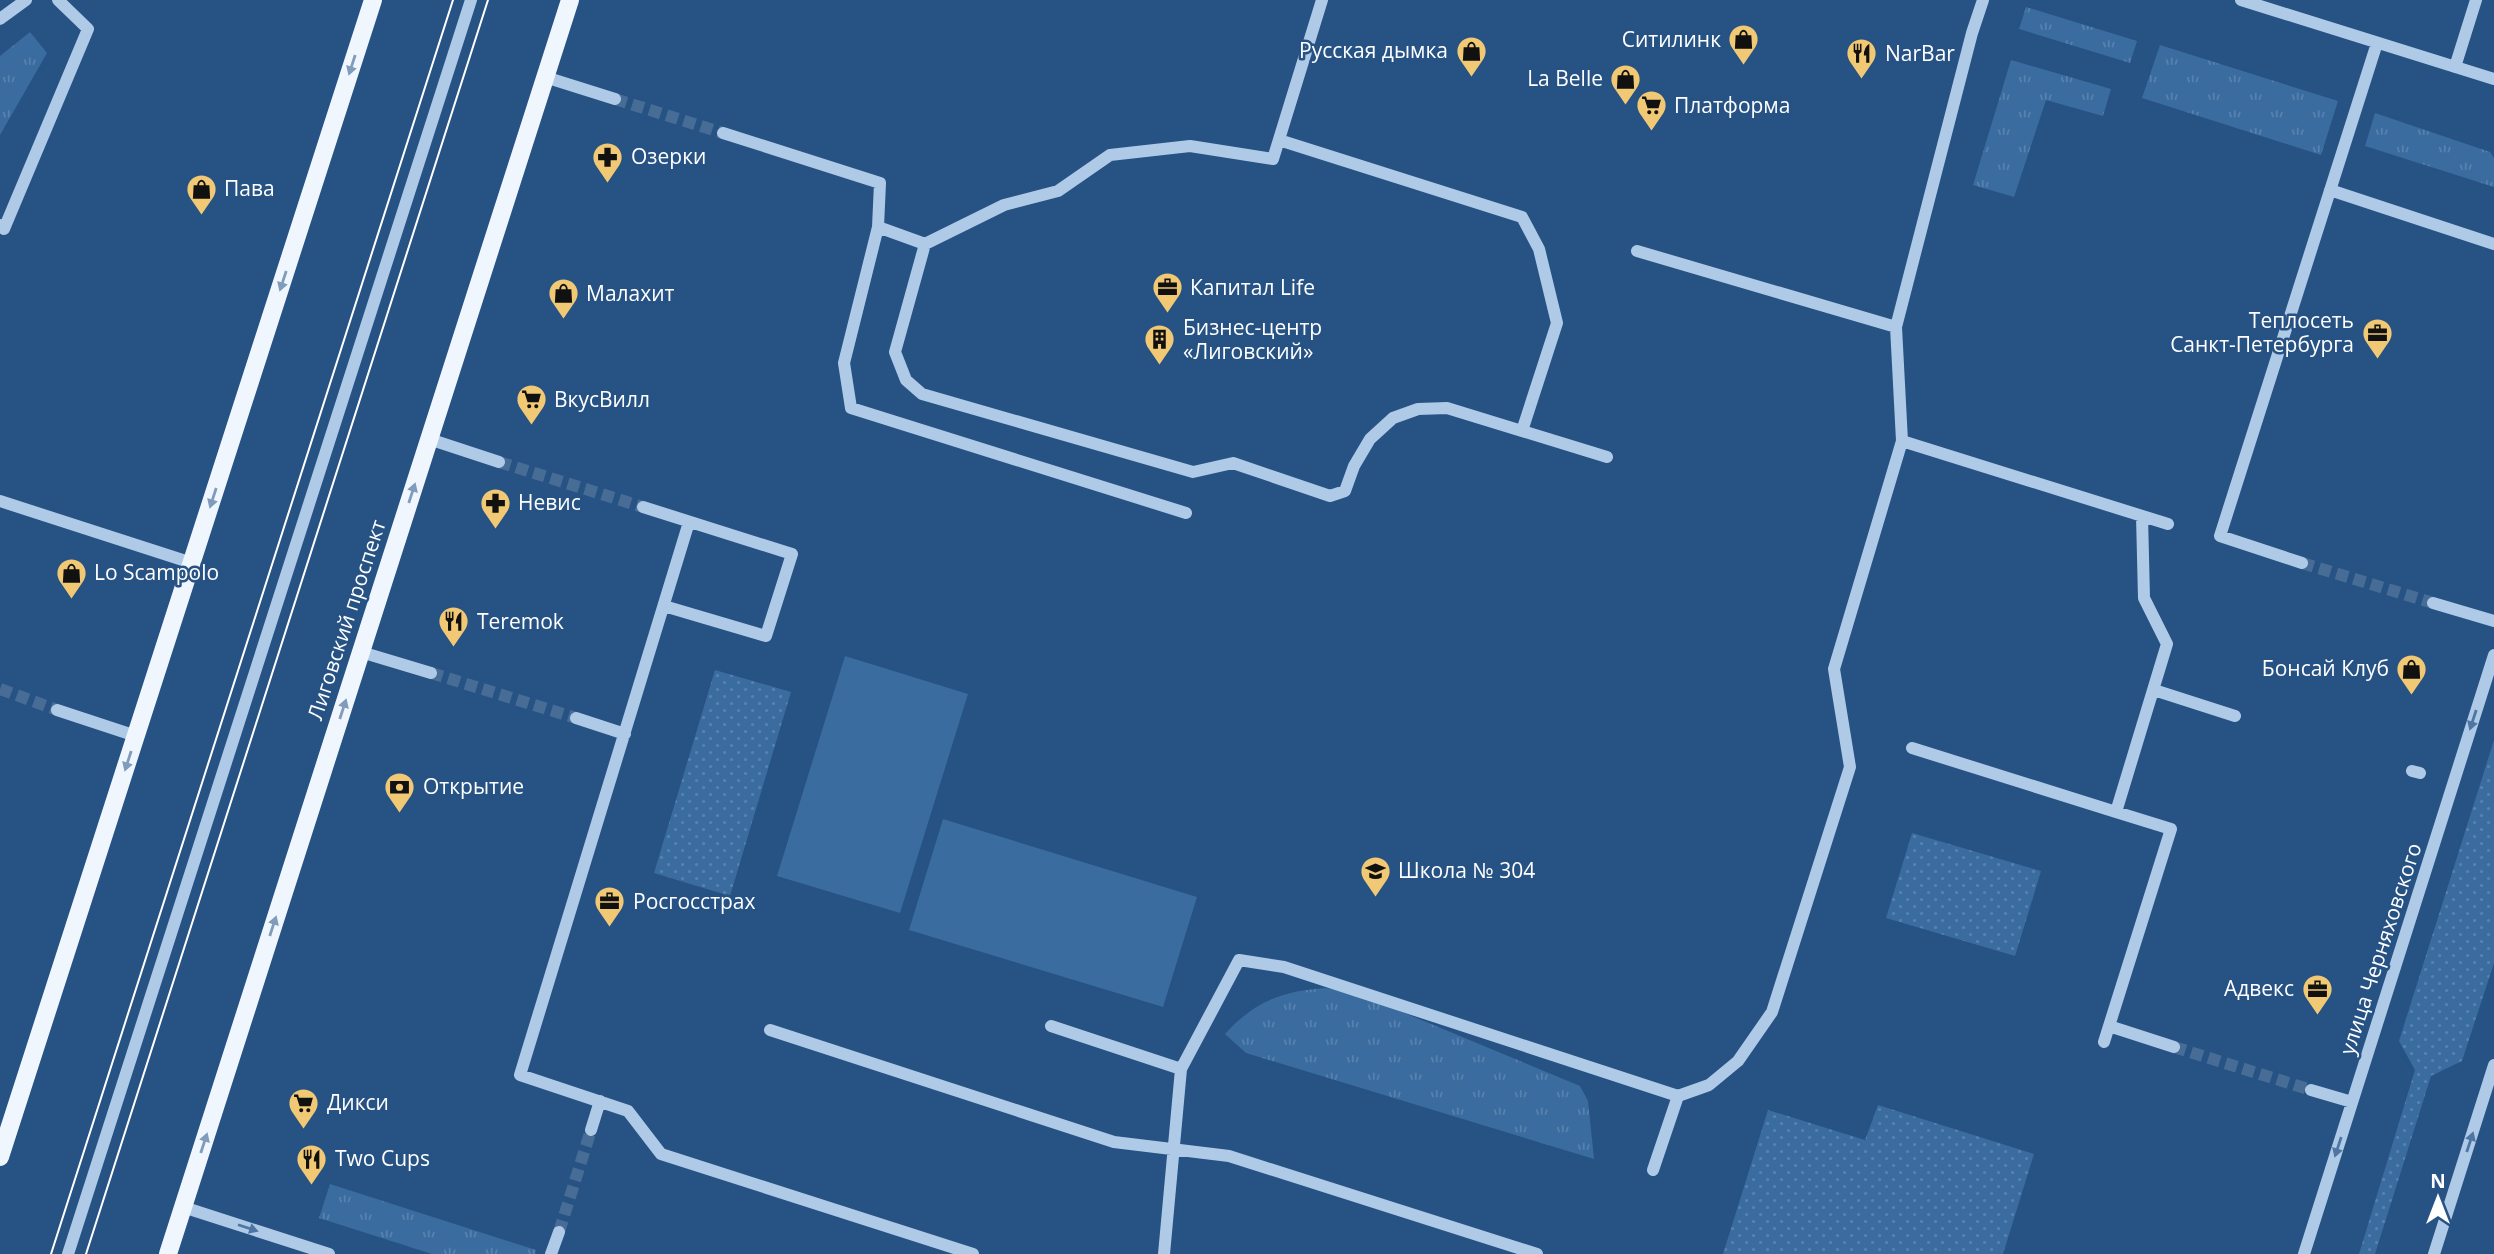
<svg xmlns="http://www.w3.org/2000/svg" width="2494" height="1254" font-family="'Open Sans',sans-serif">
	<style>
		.grass { fill: url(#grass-tufts) }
		.park { fill: url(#park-dots) }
		.garden { fill: #3a6ca0 }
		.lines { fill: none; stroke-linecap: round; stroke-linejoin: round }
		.minor-tunnel { stroke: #476c96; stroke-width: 12; stroke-dasharray: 12 6; stroke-linecap: butt }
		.minor { stroke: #afcae7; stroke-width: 12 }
		.major { stroke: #f0f6fe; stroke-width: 18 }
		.tram { stroke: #fff; stroke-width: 2 }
		.oneway { fill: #819cbb }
		.oneway2 { fill: #4f76a2 }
		.labels { text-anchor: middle; stroke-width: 5; stroke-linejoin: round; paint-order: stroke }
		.poi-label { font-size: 21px; fill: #fff; stroke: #265284; text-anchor: start }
		.street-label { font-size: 21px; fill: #fff; stroke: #265284 }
	</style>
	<defs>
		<pattern id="grass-tufts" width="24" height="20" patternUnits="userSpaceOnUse" patternTransform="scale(1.75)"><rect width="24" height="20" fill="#3a6ca0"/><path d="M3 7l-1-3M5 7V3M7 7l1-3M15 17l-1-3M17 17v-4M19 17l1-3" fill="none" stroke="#5882ae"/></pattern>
		<pattern id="park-dots" width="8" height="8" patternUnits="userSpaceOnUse" patternTransform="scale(1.75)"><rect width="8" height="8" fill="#3a6ca0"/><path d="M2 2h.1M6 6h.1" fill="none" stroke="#5882ae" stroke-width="1.8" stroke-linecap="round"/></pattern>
	</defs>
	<rect width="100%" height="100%" fill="#265284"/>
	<!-- grass -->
	<path class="grass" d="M2026,7L2137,41L2130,63L2019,29Z
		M30,32L47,53L0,135V56Z
		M2160,45L2338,101L2321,155L2142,98Z
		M2011,60L2111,89L2103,116L2046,100L2014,197L1973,185Z
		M2375,113L2490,152L2494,158V187L2365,146Z
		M1326,988L1359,994L1580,1086L1588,1101L1594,1159L1246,1053L1225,1034C1255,1001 1282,991 1326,988Z
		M330,1184L536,1250L535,1254H432L319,1218Z"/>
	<!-- park -->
	<path class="park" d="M715,670L791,692L730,896L654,873Z
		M2494,740V963L2462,1061L2431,1076L2375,1254H2359L2415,1070L2399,1041Z
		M1912,833L2041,871L2015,956L1886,918Z
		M1878,1105L2034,1154L2003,1254H1723L1768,1110L1865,1140Z"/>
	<!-- garden -->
	<path class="garden" d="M845,656L968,694L900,913L777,876Z
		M943,819L1197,897L1163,1007L909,930Z"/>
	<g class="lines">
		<!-- minor-tunnel -->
		<path class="minor-tunnel" d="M615,99L723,133
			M499,462L643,507
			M2302,563L2433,603
			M431,673L576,718
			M0,689L57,710
			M2174,1047L2311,1090
			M559,1232L591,1130"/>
		<!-- minor -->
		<path class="minor" d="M1983,0L1972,33L1896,327L1902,441L2168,524
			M2241,0L2494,79
			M0,19L26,0
			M2455,67L2476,0
			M545,77L615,99
			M723,133L880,183L878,227L925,244L1004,205L1058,191L1110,155L1190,146L1273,159L1322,0
			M1279,140L1522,217L1539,249L1557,323L1522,431
			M2330,190L2494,244
			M0,225L4,229L88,29L58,0
			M878,227L844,363L851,408L1186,513
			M925,244L895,352L906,380L922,394L1193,472L1233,463L1330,496L1345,491L1354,466L1370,439L1393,418L1418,409L1447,408L1607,457
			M1637,251L1896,327
			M429,439L499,462
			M0,501L192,563
			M643,507L792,554L766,636L664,606
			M689,522L520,1075L628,1111L661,1154L973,1254
			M2302,563L2220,536L2377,43
			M2433,603L2494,621
			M361,652L431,673
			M2154,690L2235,716
			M57,710L136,736
			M576,718L625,734
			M1912,748L2116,812
			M2412,771L2420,773
			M1051,1026L1181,1069L1164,1254
			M2109,1026L2174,1047
			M770,1030L1114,1142L1229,1156L1537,1254
			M2104,1042L2171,829L2116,812L2167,644L2144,598L2142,516
			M1181,1069L1239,960L1284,967L1678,1096L1709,1085L1738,1061L1772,1012L1850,767L1834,669L1902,441
			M2311,1090L2352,1102
			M591,1130L600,1101
			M1653,1170L1678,1096
			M183,1207L329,1254
			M68,1254L471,0
			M551,1254L559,1232
			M2304,1254L2494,655
			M2434,1254L2494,1065"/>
		<!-- major -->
		<path class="major" d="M0,1157L373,0
			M168,1254L570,0"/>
		<!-- tram -->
		<path class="tram" d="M51,1254L453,0
			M86,1254L488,0"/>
	</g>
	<!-- one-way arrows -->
	<defs><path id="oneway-solid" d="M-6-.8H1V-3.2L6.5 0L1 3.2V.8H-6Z" transform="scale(1.75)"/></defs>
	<g class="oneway">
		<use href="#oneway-solid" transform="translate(352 65) rotate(108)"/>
		<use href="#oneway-solid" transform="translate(283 281) rotate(108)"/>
		<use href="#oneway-solid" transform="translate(412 493) rotate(-72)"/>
		<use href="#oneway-solid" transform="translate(213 498) rotate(108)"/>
		<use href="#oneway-solid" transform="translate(343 709) rotate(-72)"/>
		<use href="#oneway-solid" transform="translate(128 761) rotate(108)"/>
		<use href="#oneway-solid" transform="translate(273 926) rotate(-72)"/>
		<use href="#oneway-solid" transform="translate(204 1143) rotate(-72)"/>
	</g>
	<g class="oneway2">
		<use href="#oneway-solid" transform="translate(2473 720) rotate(108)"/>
		<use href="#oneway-solid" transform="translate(2470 1142) rotate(-72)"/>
		<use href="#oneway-solid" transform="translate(2338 1147) rotate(108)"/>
		<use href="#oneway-solid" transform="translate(248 1228) rotate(18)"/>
	</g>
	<!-- icons -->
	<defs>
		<symbol id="shop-pin" viewBox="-11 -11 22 30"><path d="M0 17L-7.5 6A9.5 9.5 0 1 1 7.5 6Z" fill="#f1c873" stroke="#265284"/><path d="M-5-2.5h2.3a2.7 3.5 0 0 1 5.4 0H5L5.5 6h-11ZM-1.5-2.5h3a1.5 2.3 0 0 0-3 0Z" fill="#111"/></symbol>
		<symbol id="restaurant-pin" viewBox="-11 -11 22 30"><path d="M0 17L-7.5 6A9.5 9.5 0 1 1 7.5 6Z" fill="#f1c873" stroke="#265284"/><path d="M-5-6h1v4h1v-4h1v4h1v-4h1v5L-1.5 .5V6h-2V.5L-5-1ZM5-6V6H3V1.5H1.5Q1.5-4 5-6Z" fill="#111"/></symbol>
		<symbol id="supermarket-pin" viewBox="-11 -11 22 30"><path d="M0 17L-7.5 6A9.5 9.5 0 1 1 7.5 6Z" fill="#f1c873" stroke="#265284"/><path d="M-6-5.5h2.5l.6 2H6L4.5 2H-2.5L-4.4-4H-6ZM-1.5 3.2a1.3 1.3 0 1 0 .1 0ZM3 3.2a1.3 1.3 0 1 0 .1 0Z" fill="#111"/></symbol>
		<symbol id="pharmacy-pin" viewBox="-11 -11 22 30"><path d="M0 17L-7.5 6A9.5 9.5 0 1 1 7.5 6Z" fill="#f1c873" stroke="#265284"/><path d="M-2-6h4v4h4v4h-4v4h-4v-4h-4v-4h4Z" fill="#111"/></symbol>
		<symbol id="office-pin" viewBox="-11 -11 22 30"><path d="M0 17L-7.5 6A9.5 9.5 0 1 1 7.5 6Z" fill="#f1c873" stroke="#265284"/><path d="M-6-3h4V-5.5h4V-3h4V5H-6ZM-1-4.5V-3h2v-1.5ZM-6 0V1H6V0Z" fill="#111"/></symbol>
		<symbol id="building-pin" viewBox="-11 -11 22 30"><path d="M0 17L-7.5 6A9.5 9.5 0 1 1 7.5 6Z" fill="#f1c873" stroke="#265284"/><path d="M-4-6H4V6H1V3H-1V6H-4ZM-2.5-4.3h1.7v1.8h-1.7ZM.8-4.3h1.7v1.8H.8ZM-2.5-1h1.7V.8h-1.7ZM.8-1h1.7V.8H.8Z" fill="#111"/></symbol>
		<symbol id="bank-pin" viewBox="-11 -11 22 30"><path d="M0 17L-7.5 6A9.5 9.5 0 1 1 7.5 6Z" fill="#f1c873" stroke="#265284"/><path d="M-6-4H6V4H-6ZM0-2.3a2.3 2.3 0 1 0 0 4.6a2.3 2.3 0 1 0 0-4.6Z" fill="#111"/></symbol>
		<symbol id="school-pin" viewBox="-11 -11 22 30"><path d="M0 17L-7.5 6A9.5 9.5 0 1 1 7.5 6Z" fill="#f1c873" stroke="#265284"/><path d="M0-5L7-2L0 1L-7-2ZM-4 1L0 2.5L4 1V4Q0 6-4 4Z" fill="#111"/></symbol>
	</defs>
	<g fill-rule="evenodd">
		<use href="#shop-pin" x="1726" y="22" width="35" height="47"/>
		<use href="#shop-pin" x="1454" y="34" width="35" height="47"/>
		<use href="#restaurant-pin" x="1844" y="36" width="35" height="47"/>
		<use href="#shop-pin" x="1608" y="62" width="35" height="47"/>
		<use href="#supermarket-pin" x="1634" y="88" width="35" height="47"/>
		<use href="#pharmacy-pin" x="590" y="140" width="35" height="47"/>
		<use href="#shop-pin" x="184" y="172" width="35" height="47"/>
		<use href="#office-pin" x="1150" y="270" width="35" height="47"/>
		<use href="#shop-pin" x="546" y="276" width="35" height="47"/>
		<use href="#office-pin" x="2360" y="316" width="35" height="47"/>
		<use href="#building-pin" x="1142" y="322" width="35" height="47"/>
		<use href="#supermarket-pin" x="514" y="382" width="35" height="47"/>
		<use href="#pharmacy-pin" x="478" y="486" width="35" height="47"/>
		<use href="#shop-pin" x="54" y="556" width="35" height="47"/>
		<use href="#restaurant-pin" x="436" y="604" width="35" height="47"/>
		<use href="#shop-pin" x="2394" y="652" width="35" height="47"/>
		<use href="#bank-pin" x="382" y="770" width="35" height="47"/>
		<use href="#school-pin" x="1358" y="854" width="35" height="47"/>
		<use href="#office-pin" x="592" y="884" width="35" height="47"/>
		<use href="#office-pin" x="2300" y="972" width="35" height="47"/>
		<use href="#supermarket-pin" x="286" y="1086" width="35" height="47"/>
		<use href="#restaurant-pin" x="294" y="1142" width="35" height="47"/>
	</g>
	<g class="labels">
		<!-- poi labels -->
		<g class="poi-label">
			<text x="1721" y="47" text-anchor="end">Ситилинк</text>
			<text x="1448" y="58" text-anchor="end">Русская дымка</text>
			<text x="1885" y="61">NarBar</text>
			<text x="1603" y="86" text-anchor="end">La Belle</text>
			<text x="1674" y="113">Платформа</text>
			<text x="631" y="164">Озерки</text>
			<text x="224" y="196">Пава</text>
			<text x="1190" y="295">Капитал Life</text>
			<text x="586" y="301">Малахит</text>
			<text x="2354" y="328" text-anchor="end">Теплосеть<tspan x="2354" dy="24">Санкт-Петербурга</tspan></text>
			<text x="1183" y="335">Бизнес-центр<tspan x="1183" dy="24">«Лиговский»</tspan></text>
			<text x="554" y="407">ВкусВилл</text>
			<text x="518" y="510">Невис</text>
			<text x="94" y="580">Lo Scampolo</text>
			<text x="477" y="629">Teremok</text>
			<text x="2389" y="676" text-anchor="end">Бонсай Клуб</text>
			<text x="423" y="794">Открытие</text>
			<text x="1398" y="878">Школа № 304</text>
			<text x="633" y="909">Росгосстрах</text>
			<text x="2294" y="996" text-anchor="end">Адвекс</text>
			<text x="327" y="1110">Дикси</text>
			<text x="335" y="1166">Two Cups</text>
		</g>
		<!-- street labels -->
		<g class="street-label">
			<text transform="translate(347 620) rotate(-72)" y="7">Лиговский проспект</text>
			<text transform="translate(2381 949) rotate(-72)" y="7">улица Черняховского</text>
		</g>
	</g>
	<!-- north arrow -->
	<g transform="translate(2438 1198)" stroke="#265284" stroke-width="5" paint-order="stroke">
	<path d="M0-5L12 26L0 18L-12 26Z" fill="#ffffff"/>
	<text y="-10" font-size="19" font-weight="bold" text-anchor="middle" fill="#ffffff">N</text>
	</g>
</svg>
